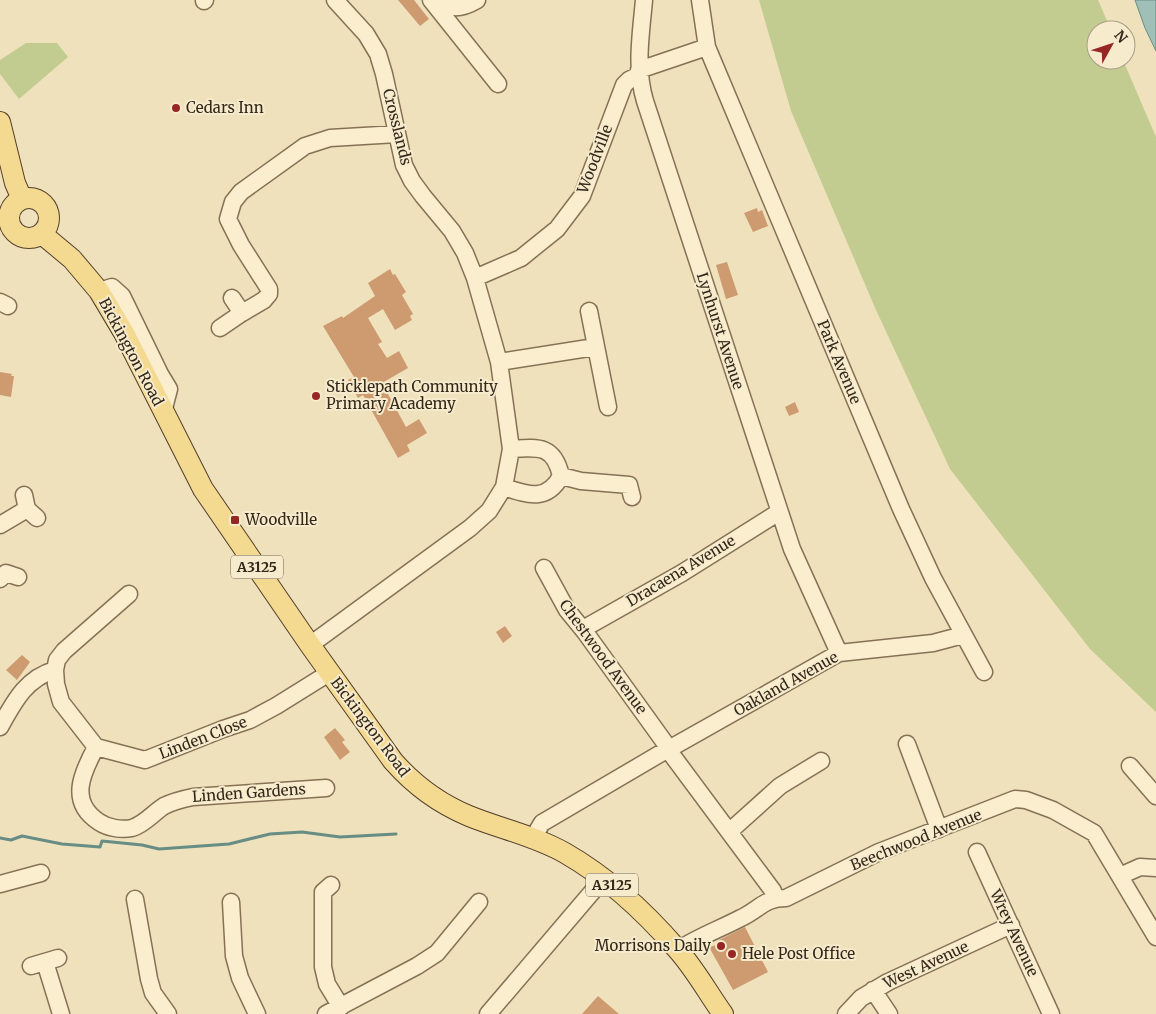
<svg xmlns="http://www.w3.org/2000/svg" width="1156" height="1014" font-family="Merriweather,serif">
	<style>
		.green { fill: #c3cc90 }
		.water { fill: #a0bfb7; stroke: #688d85 }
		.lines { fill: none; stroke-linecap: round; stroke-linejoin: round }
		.stream { stroke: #688d85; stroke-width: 3 }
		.building { fill: #ce9b71 }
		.minor-casing { stroke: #867155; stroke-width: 19 }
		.major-casing { stroke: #533f2a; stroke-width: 22 }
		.minor { stroke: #faeecf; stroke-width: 16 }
		.major { stroke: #f4d991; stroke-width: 20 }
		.poi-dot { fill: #972724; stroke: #f6ebcc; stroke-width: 2 }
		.labels { text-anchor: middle; stroke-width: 4; stroke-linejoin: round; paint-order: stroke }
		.shield { fill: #f6ebcc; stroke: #6f6250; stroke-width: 1 }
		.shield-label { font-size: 14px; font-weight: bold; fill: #35281b }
		.poi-label { font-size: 15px; fill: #35281b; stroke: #f6ebcc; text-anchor: start }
		.street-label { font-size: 15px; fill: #35281b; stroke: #f6ebcc }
	</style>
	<rect width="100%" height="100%" fill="#efe1bc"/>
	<!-- green -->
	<path class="green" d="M759,0H1098L1111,30H1096V60H1123L1156,137V712L1090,649L950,469L876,310L791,111Z
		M26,43H57L68,57L19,99L0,74V60Z"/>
	<!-- water -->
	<path class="water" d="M1135,0H1156V51L1145,28Z"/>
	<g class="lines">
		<!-- stream -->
		<path class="stream" d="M0,838L11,840L22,836L62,844L100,847L102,841L142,845L159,849L229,844L270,834L302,832L340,837L396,834"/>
	</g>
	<!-- building -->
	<path class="building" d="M398,0H414L429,19L420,26Z
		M757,208L758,212L762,210L768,226L753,232L744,213Z
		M727,262L738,295L726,299L716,265Z
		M390,269L393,275L395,274L406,292L402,295L413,314L410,316L412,320L395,330L383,309L368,318L382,342L378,344L387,358L399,351L408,368L382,383L406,427L419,419L427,433L407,445L410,451L398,458L363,395L358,398L348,380L354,377L323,326L342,316L343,318L375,296L368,283Z
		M0,372L12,374L11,376H14L11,397L0,395Z
		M795,402L799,412L789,416L785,407Z
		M505,626L512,636L503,643L496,632Z
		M22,655L30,662L17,680L6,670Z
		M335,728L345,740L342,742L350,752L340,760L324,737Z
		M745,927L768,972L733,990L709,947L720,944L719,940Z
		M598,996L619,1014H582Z"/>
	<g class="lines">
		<defs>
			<path id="minor" d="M431,0L498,84
				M434,0C450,9 460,10 477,0
				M644,0C641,34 635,68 645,101L792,549L839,653
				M700,0L707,47L901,509L933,578L984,672
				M204,1L205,0
				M639,70L707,47
				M475,278L521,258L557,229L582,196L624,85L629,80L639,75
				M99,291L112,287L122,296L160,374L169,389L163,412
				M232,298L242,313L264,300L269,294V289L241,245L228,219L233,202L241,192L305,146L330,138L397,134
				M0,302L8,306
				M589,311L608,407
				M220,328L242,313
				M499,362L595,347
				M561,476L581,481L629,485L632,497
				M504,487C528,495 547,502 561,476C554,445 539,447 511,449
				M24,495L27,509L37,518
				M0,525L27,509
				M544,568L567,610L585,632L665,743
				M0,579L6,573L18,577
				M585,632L590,625L682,573L779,512
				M310,645L470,528L489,511L504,487L511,449L499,362L475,278L465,253L452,231L423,196L412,181L404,165L384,74L378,54L366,34L335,0
				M55,670L56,684L61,702L96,747L145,760L223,729L250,720L276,706L329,673
				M0,727C14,702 26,678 55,670L57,660L64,651L129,594
				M907,744L939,829
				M676,745L839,653L933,643L963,635
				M96,747C82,773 68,802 99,822C108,828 121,830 132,828C145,824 153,813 164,806C174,801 183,799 193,797L326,788
				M672,755L773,891L774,898
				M1130,766L1156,796
				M730,831L780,786L821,761
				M533,838L542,823L663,752
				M977,852L1051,1014
				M1120,876L1140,867L1156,868
				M0,884L41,873
				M331,885L323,892V967L327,984L341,1007
				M135,899L149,979L153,993L168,1014
				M231,902L234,956L240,978L257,1014
				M678,950C698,937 720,929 741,918C760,909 764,898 786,898L879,852L1015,799L1026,800L1053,810L1094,833L1156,937
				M45,962L61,1014
				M31,966L58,958
				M873,990L889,1014
				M326,1014L417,966L437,953L479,902
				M488,1014L604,878
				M846,1014L861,998L888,982L1011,925"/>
			<path id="major" d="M0,122L15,183L22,199
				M9 218a20 20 0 1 1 40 0a20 20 0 1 1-40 0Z
				M42,234L72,259L99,291L124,333L203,489L310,645L393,761C414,785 440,804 469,816C501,829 535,836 565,853C607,877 645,912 677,949C695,969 708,993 723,1014"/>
		</defs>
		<!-- minor casing -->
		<use href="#minor" class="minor-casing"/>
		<!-- major casing -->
		<use href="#major" class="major-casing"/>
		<!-- minor -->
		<use href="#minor" class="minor"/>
		<!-- major -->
		<use href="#major" class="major"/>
	</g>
	<!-- markers -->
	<g class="poi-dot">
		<circle cx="176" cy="108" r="5"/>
		<circle cx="316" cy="396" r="5"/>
		<rect x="230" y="515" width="10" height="10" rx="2.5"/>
		<circle cx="721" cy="946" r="5"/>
		<circle cx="732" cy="954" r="5"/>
	</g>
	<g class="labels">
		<!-- shield labels -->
		<g class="shield">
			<rect x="231" y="555.5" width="52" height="23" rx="4"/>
			<rect x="586" y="873.5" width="52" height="23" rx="4"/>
		</g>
		<g class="shield-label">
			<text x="257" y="572">A3125</text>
			<text x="612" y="890">A3125</text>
		</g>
		<!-- poi labels -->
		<g class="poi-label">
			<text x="186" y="113">Cedars Inn</text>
			<text x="326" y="392">Sticklepath Community<tspan x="326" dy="17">Primary Academy</tspan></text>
			<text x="245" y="525">Woodville</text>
			<text x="711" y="951" text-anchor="end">Morrisons Daily</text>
			<text x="742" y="959">Hele Post Office</text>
		</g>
		<!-- street labels -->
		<g class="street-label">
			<text transform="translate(397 127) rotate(76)" y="5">Crosslands</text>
			<text transform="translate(595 159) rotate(-69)" y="5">Woodville</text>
			<text transform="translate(720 331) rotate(72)" y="5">Lynhurst Avenue</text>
			<text transform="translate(131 352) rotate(62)" y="5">Bickington Road</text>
			<text transform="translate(839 362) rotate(67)" y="5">Park Avenue</text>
			<text transform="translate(681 571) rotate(-31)" y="5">Dracaena Avenue</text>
			<text transform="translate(603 657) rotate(54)" y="5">Chestwood Avenue</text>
			<text transform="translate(786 684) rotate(-29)" y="5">Oakland Avenue</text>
			<text transform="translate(370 727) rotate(53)" y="5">Bickington Road</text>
			<text transform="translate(203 738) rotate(-21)" y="5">Linden Close</text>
			<text transform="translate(249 793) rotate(-4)" y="5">Linden Gardens</text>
			<text transform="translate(916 840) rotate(-22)" y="5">Beechwood Avenue</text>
			<text transform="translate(1014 933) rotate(65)" y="5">Wrey Avenue</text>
			<text transform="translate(926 965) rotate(-25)" y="5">West Avenue</text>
		</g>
	</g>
	<!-- north arrow -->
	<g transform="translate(1111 45) rotate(50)"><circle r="24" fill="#f6ebcc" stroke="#a99d85"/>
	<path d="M0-4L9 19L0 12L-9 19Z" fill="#972724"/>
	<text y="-8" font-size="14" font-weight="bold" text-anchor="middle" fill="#35281b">N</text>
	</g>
</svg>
